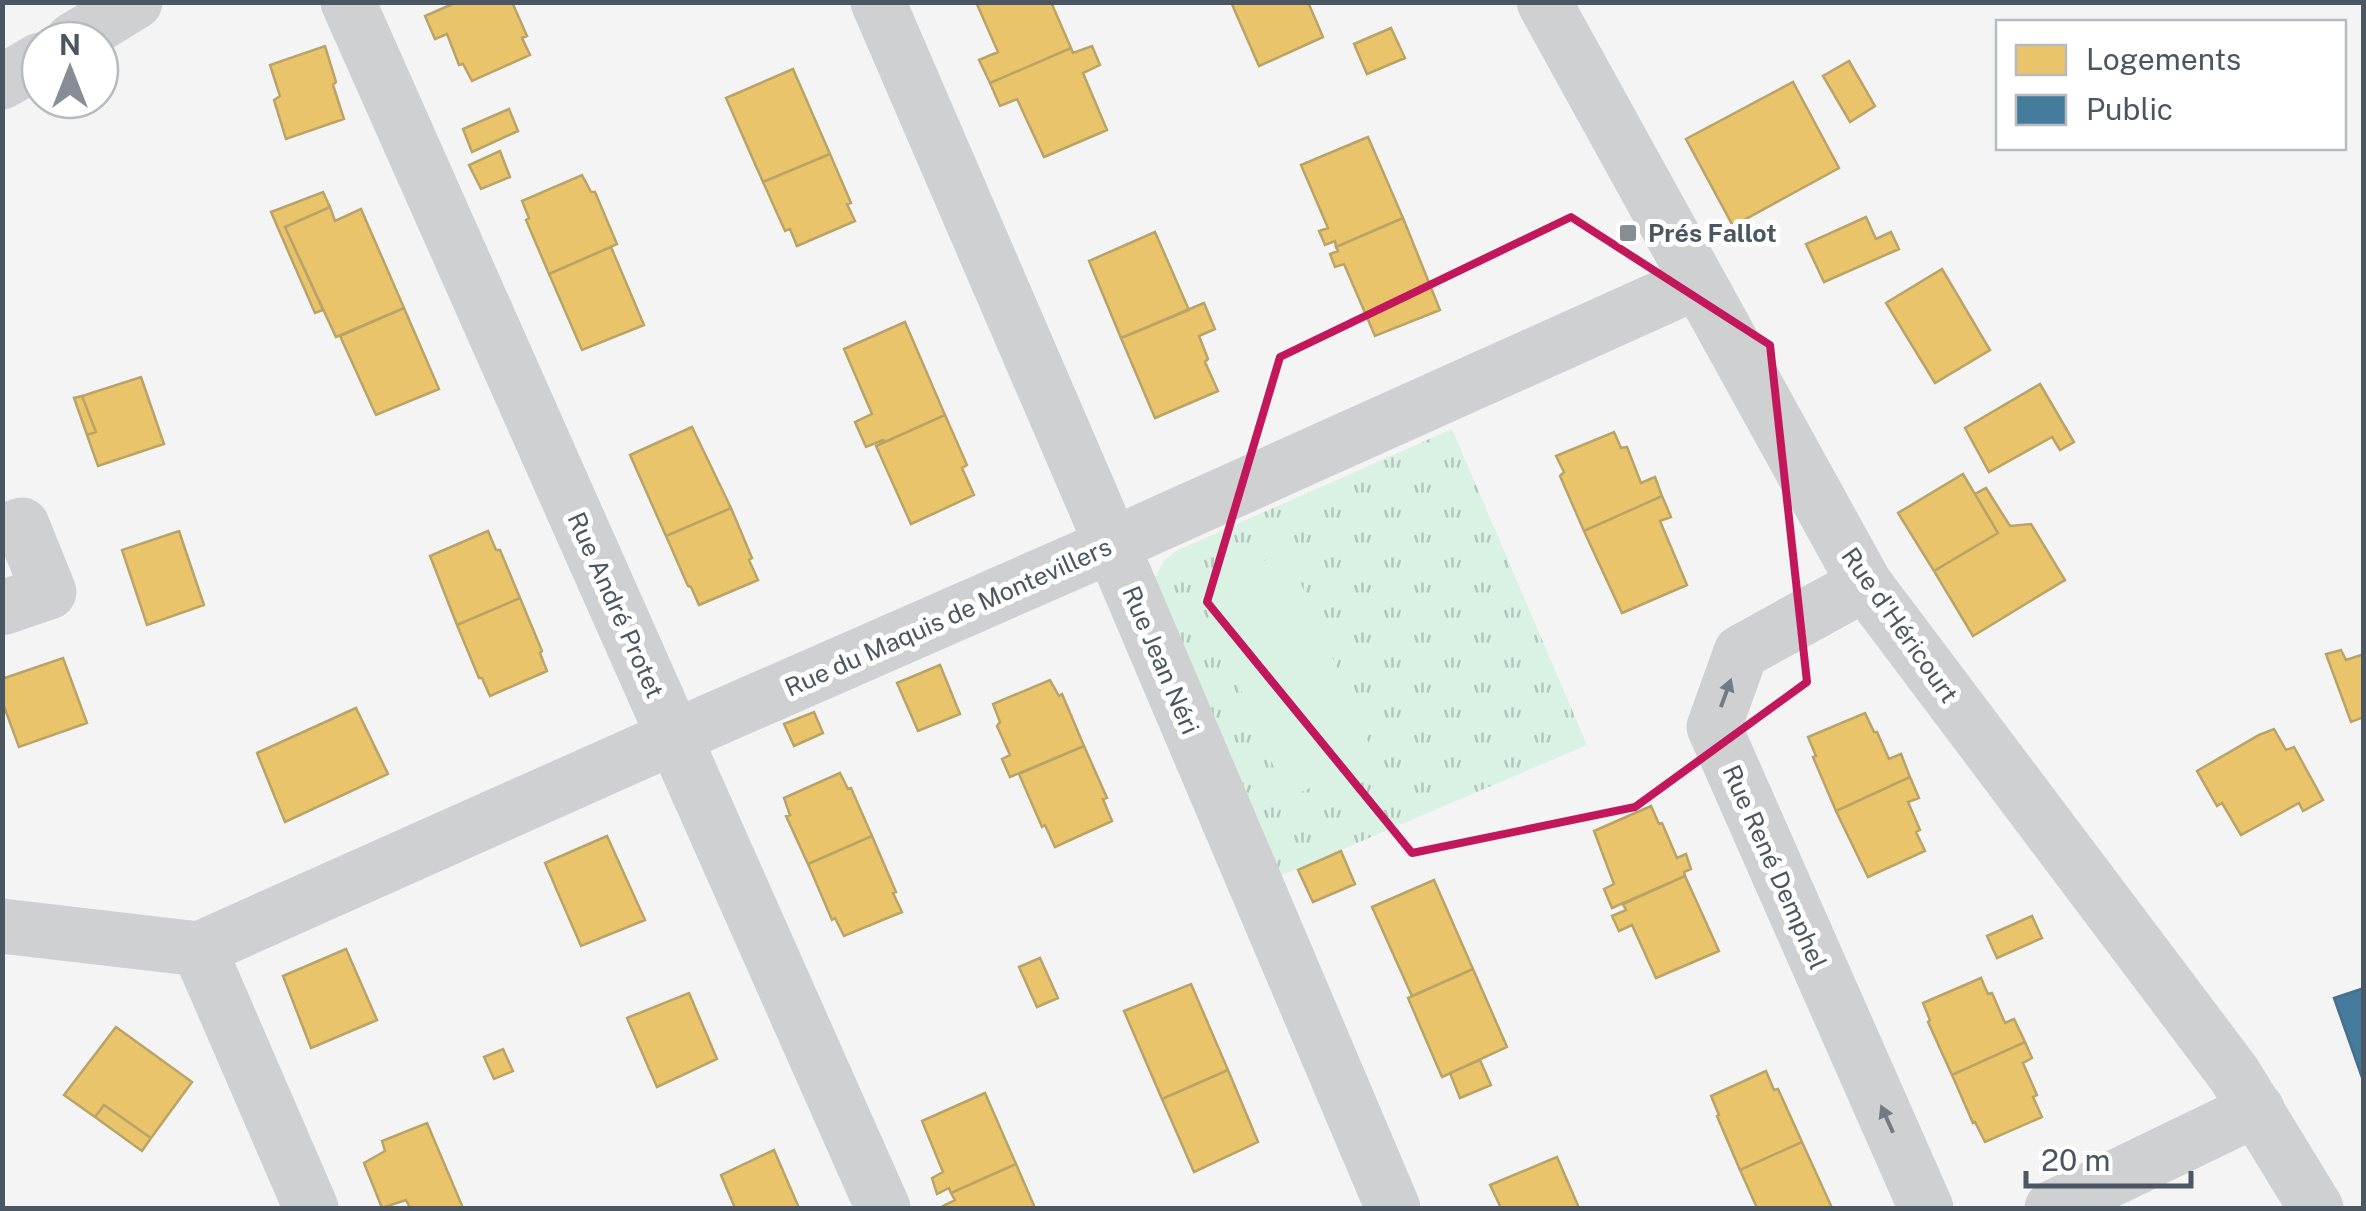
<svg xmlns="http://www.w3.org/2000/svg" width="2366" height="1211" font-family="'Public Sans',sans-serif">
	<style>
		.park { fill: url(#park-tufts) }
		.pitch { fill: #d9f2e3 }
		.homes { fill: #e9c46a; stroke: #b9a367; stroke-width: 2.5 }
		.public { fill: #457b9d; stroke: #46708b; stroke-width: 2.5 }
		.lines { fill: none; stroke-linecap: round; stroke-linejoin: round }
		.minor { stroke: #ced0d2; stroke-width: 55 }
		.oneway { fill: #727b83 }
		.marked { fill: none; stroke: #c2185b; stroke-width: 8; stroke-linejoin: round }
		.poi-dot { fill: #868d94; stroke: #fff; stroke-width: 4 }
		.labels { text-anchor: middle; stroke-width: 10; stroke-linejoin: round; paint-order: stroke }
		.poi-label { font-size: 25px; font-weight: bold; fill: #4a5661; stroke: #fff; text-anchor: start }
		.street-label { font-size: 25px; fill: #4a5661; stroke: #fff }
	</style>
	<defs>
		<pattern id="park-tufts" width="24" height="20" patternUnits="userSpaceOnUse" patternTransform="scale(2.5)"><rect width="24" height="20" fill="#d9f2e3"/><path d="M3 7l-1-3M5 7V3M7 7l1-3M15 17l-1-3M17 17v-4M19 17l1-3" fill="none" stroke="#b2c7bb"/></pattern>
	</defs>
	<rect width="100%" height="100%" fill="#f4f4f4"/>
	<!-- park -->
	<path class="park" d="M1452,429L1587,745L1275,878L1152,583L1164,561L1176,551Z"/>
	<!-- pitch -->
	<path class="pitch" d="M1287,551L1376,760L1287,798L1198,589Z"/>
	<!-- homes -->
	<path class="homes" d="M457,2H512L527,36L522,38L530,55L472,81L463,64L459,65L447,34L435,39L425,16Z
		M976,2H1051L1071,48L990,83L979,60L998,52Z
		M1231,2H1308L1323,37L1259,66Z
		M1391,28L1405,58L1367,74L1354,44Z
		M325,46L336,82L333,85L344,119L286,139L274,100L280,96L270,65Z
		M1092,46L1100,65L1083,73L1107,130L1044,157L1017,99L1000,106L990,83L1071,48L1073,53Z
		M1849,61L1875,106L1850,122L1823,76Z
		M793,69L830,154L763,182L726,98Z
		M1793,82L1839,168L1733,226L1686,139Z
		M509,109L518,131L472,152L463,129Z
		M1368,137L1403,218L1336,247L1335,241L1325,245L1319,231L1328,228L1301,165Z
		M500,151L510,177L481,189L469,165Z
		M830,154L851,203L847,204L855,221L797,246L790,229L785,231L763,182Z
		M582,175L591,192H595L617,244L549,274L526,220L529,218L522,201Z
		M323,192L330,207L285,227L323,310L315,313L271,212Z
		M330,207L335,221L361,209L404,308L336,337L285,227Z
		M1866,217L1876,239L1891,232L1899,249L1824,282L1806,244Z
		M1403,218L1440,310L1375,336L1344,264L1335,267L1330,254L1338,251L1336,247Z
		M1155,232L1189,310L1121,338L1089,261Z
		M611,247L644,325L582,350L549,274Z
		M1942,269L1990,350L1935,383L1886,303Z
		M1204,303L1215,329L1199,336L1208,359L1205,362L1218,391L1155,418L1121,338Z
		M404,308L439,389L376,415L340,336Z
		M905,322L945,415L885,442L883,440L866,447L855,422L872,414L844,349Z
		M141,377L164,444L98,466L87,435L96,432L82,396Z
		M2040,384L2074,442L2060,450L2052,437L1989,472L1965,428Z
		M82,396L96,432L87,435L74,398Z
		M945,415L967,465L962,468L974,495L911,524L876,446Z
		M692,427L731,508L666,536L630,455Z
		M1614,432L1621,448L1627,447L1641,483L1655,477L1662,496L1584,531L1560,476L1564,472L1556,456Z
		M1963,474L1998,533L1934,571L1898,513Z
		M1986,488L2010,526L2031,524L2065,580L1973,636L1934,571L1998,533L1975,494Z
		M1662,496L1671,517L1660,521L1687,585L1622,613L1584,531Z
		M731,508L752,558L749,560L758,580L699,605L691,587L688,586L666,536Z
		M179,531L204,605L147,625L122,550Z
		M488,531L496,550H500L520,598L457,625L430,556Z
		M520,598L542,651L540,653L547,671L490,696L482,678H479L457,625Z
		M2341,650L2346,660L2364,654V717L2351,722L2326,654Z
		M63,658L87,723L19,747L2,701V679Z
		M940,665L960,714L918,731L897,683Z
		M1050,680L1059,696L1062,694L1084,746L1010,777L1002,759L1010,755L997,726L1000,722L993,704Z
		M356,708L388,774L285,822L257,753Z
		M814,712L823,733L794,746L784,724Z
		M1865,713L1874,732H1877L1889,759L1901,754L1910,777L1836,811L1813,757L1816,756L1808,737Z
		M2274,729L2286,750L2294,747L2323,800L2303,811L2299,803L2241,835L2222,803L2217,806L2197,771L2259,735Z
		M1084,746L1107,798L1103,799L1112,821L1055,847L1045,825L1042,827L1019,774Z
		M840,773L848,789L851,788L872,836L808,864L786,816L790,815L784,798Z
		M1910,777L1919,798L1908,802L1920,830L1916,832L1925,851L1868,877L1836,811Z
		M1651,806L1659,824L1662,823L1677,858L1686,854L1691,869L1684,872L1685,876L1612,908L1604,889L1614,884L1594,831Z
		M607,836L645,920L581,946L545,863Z
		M872,836L896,892L893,893L902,912L844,936L835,918L832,920L808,864Z
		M1341,851L1355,884L1313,902L1298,870Z
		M1685,876L1719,951L1656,978L1632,925L1619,931L1612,916L1626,910L1623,904Z
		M1434,880L1473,969L1412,996L1372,907Z
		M2032,916L2042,938L1997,958L1987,936Z
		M346,949L377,1020L311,1048L283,976Z
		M1040,958L1058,998L1037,1007L1019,967Z
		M1473,969L1507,1047L1442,1077L1408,998Z
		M1981,978L1988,994L1992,993L2005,1023L2014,1019L2025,1042L1952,1075L1928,1022L1930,1020L1923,1003Z
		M1191,984L1228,1070L1162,1099L1124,1011Z
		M689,993L717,1059L657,1087L627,1018Z
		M116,1027L192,1082L151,1138L104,1105L95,1117L64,1095Z
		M2025,1042L2032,1058L2023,1063L2037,1095L2033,1097L2042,1117L1985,1142L1975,1122L1973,1123L1952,1075Z
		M503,1049L513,1071L494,1079L484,1057Z
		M1480,1060L1491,1085L1460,1098L1450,1073Z
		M1228,1070L1258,1142L1194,1172L1162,1099Z
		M1766,1071L1774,1090L1778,1089L1802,1142L1740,1170L1717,1116L1719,1115L1711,1096Z
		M985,1093L1016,1164L951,1193L949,1188L937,1194L932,1178L943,1172L922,1121Z
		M104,1105L151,1138L142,1151L95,1117Z
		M427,1123L463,1208H410L406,1200L382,1208L364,1163L385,1151L382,1141Z
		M1802,1142L1832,1208H1757L1740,1170Z
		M774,1150L799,1208H735L721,1175Z
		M1557,1157L1579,1208H1501L1490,1185Z
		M1016,1164L1035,1208H944L943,1206L955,1200L951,1193Z"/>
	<!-- public -->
	<path class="public" d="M2364,988V1083L2334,998Z"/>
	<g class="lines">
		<!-- minor -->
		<path class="minor" d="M348,2L883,1208
			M878,2L1091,496L1393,1208
			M1544,2L1865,584L2234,1074L2316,1208
			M73,40L135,2
			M2,82L40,60
			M2,531L22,525L49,592L2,608
			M1865,584L1741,652L1714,727L1926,1208
			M2,926L199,949L674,737L1112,545L1697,282
			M199,949L311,1208
			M2052,1208L2257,1109"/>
	</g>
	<!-- one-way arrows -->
	<defs><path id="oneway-solid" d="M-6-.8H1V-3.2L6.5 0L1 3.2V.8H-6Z" transform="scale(2.5)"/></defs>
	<g class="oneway">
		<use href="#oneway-solid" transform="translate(1726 693) rotate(-70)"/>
		<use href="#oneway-solid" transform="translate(1887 1119) rotate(-114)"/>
	</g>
	<!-- marked area -->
	<path class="marked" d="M1571,217L1770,345L1807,682L1635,807L1412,853L1207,602L1280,357Z"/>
	<!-- markers -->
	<rect class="poi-dot" x="1618" y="223" width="20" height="20" rx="5"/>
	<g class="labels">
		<!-- poi labels -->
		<g class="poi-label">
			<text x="1648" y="242">Prés Fallot</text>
		</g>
		<!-- street labels -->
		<g class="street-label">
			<text transform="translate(616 605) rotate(66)" y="9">Rue André Protet</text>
			<text transform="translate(948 617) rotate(-24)" y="9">Rue du Maquis de Montevillers</text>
			<text transform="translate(1900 625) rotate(55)" y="9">Rue d'Héricourt</text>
			<text transform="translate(1161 660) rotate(67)" y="9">Rue Jean Néri</text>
			<text transform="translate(1775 867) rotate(66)" y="9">Rue René Demphel</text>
		</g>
	</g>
	<!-- border -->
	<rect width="2366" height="1211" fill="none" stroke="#4a5661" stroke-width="10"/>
	<!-- legend -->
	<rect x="1996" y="20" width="350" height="130" fill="#ffffff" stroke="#b7bbc0" stroke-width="2.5"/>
	<rect x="2016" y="45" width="50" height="30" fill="#e9c46a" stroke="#b7bbc0" stroke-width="2.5"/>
	<text x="2086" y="70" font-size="30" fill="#4a5661">Logements</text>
	<rect x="2016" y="95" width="50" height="30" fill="#457b9d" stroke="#b7bbc0" stroke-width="2.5"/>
	<text x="2086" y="120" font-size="30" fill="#4a5661">Public</text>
	<!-- north arrow -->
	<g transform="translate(70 70)"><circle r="48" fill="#ffffff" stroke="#b7bbc0" stroke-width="2.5"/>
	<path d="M0-8L18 38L0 25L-18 38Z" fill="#868d94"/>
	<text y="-15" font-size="28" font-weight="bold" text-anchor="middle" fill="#4a5661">N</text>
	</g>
	<!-- scale -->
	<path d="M2026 1171v15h165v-15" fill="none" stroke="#4a5661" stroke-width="5"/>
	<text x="2041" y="1171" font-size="30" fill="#4a5661" stroke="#ffffff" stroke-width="8" paint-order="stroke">20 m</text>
</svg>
